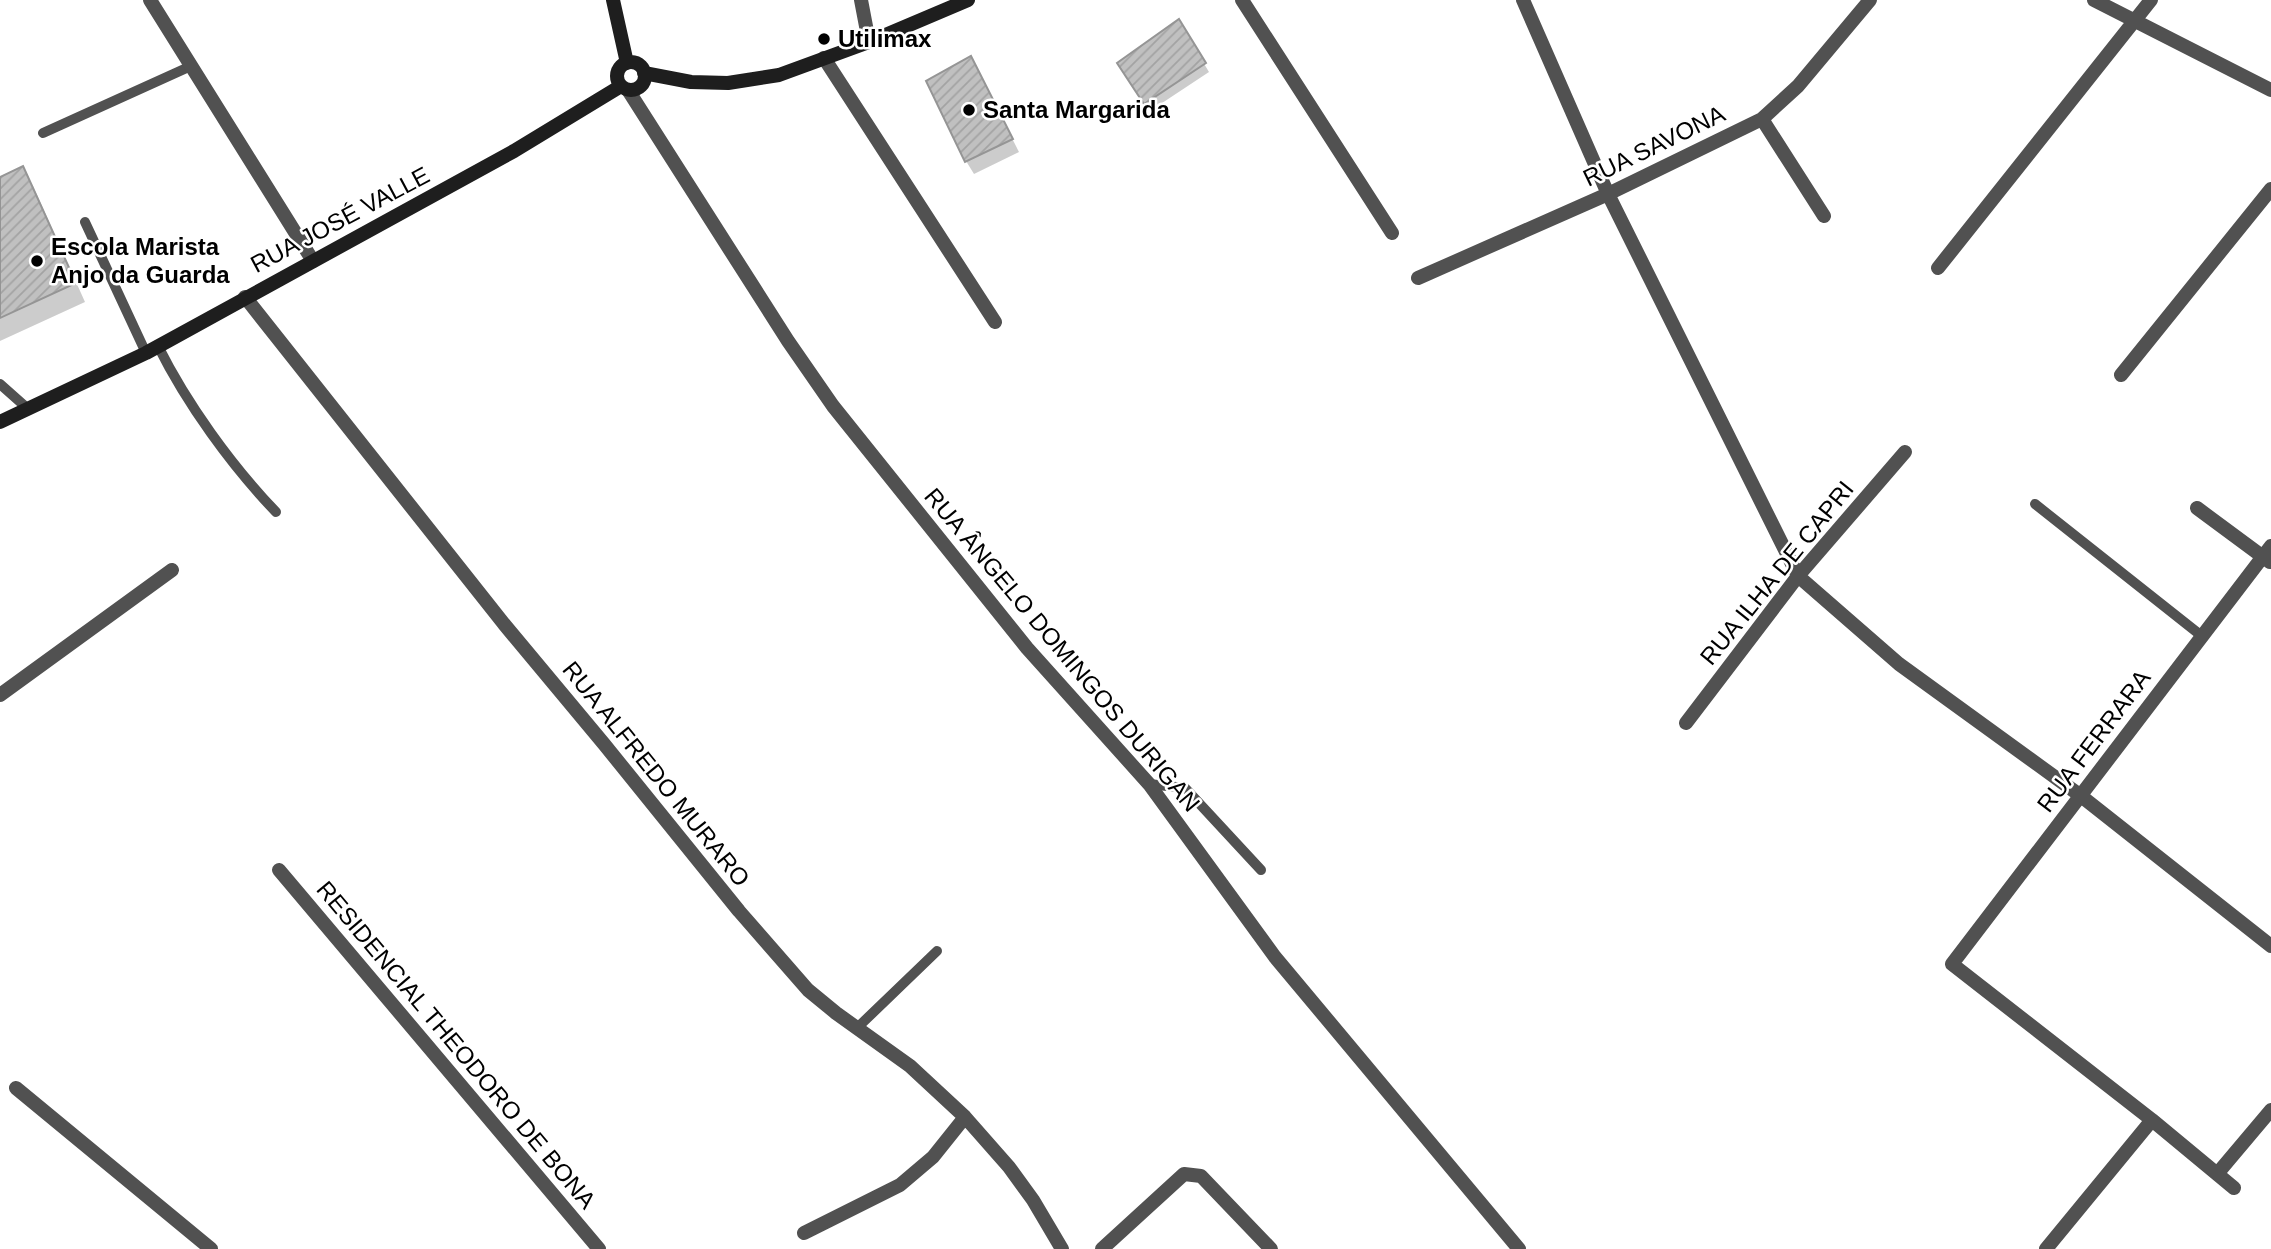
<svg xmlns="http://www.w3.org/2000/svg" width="2271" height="1249" font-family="Arial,sans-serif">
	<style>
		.shadow { fill: #0003 }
		.building { fill: url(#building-hatch); stroke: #959595; stroke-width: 2 }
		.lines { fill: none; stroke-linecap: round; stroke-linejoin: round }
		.lane { stroke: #515151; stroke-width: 10 }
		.street { stroke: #515151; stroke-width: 14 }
		.secondary { stroke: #1e1e1e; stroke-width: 14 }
		.poi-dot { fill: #000; stroke: #fff; stroke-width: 2.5 }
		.labels { text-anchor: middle; stroke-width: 5; stroke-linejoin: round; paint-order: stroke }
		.poi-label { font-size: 24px; font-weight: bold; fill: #000; stroke: #fff; text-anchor: start }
		.street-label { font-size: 24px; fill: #000; stroke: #fff }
	</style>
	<defs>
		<pattern id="building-hatch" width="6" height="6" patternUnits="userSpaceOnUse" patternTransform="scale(1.75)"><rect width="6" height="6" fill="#c0c0c0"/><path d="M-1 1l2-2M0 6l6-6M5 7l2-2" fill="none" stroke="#a3a3a3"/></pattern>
	</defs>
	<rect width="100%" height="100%" fill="#fff"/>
	<!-- shadow -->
	<path class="shadow" d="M1179,22L1209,72L1150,111L1124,72Z
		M978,72L1019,152L974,174L966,161Z
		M22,168L33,186L85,302L0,341V179Z"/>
	<!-- building -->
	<path class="building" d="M1179,19L1206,63L1144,104L1117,63Z
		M971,56L1013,139L965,162L926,81Z
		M23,166L76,283L0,318V177Z"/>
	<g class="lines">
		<!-- lane -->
		<path class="lane" d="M43,133L191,66
			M85,222L146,353
			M158,346C187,404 231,465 276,512
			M0,384L27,408
			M2035,504L2203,637
			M1149,784L1185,788L1261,870
			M857,1028L937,951"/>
		<!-- street -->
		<path class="street" d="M150,0L313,261
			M861,0L869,42
			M1242,0L1392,233
			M1523,0L1608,194L1798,576L1899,664L2081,796L2271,946
			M2094,0L2271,90
			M824,58L995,322
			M628,90L788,341L833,406L1027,648L1149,784L1275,957L1519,1249
			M1762,119L1824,216
			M1938,268L2151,0
			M1418,278L1608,194L1762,119L1798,86L1870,0
			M245,297L504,624L604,744L739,911L808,990L836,1013L910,1066L965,1117L1009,1167L1033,1200L1062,1249
			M2121,375L2271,189
			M2197,508L2270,562
			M0,695L172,570
			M1686,723L1798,576L1905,452
			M279,870L599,1249
			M16,1088L211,1249
			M2217,1174L2271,1110
			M2234,1188L2152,1120L1952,964L2271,546
			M804,1233L900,1185L933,1157L965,1117
			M1102,1249L1184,1174L1201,1176L1271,1249
			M2046,1249L2152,1120"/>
		<!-- secondary -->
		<path class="secondary" d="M613,0L627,63
			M617 76a14 14 0 1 1 28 0a14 14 0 1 1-28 0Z
			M644,73L691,82L728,83L779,75L869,42L968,0
			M0,422L146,353L514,151L621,86"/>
	</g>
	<!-- markers -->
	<g class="poi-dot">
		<circle cx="824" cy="39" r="7"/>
		<circle cx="969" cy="110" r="7"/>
		<circle cx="37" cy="261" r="7"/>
	</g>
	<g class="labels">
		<!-- poi labels -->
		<g class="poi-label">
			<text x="838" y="47">Utilimax</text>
			<text x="983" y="118">Santa Margarida</text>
			<text x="51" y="255">Escola Marista<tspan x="51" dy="28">Anjo da Guarda</tspan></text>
		</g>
		<!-- street labels -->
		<g class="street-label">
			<text transform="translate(1654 146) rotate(-26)" y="8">RUA SAVONA</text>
			<text transform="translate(340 220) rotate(-28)" y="8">RUA JOSÉ VALLE</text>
			<text transform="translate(1777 573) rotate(-51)" y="8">RUA ILHA DE CAPRI</text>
			<text transform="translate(1062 650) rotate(50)" y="8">RUA ÂNGELO DOMINGOS DURIGAN</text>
			<text transform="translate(2094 741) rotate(-53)" y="8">RUA FERRARA</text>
			<text transform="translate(656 774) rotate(51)" y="8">RUA ALFREDO MURARO</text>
			<text transform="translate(456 1045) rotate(50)" y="8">RESIDENCIAL THEODORO DE BONA</text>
		</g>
	</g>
</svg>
